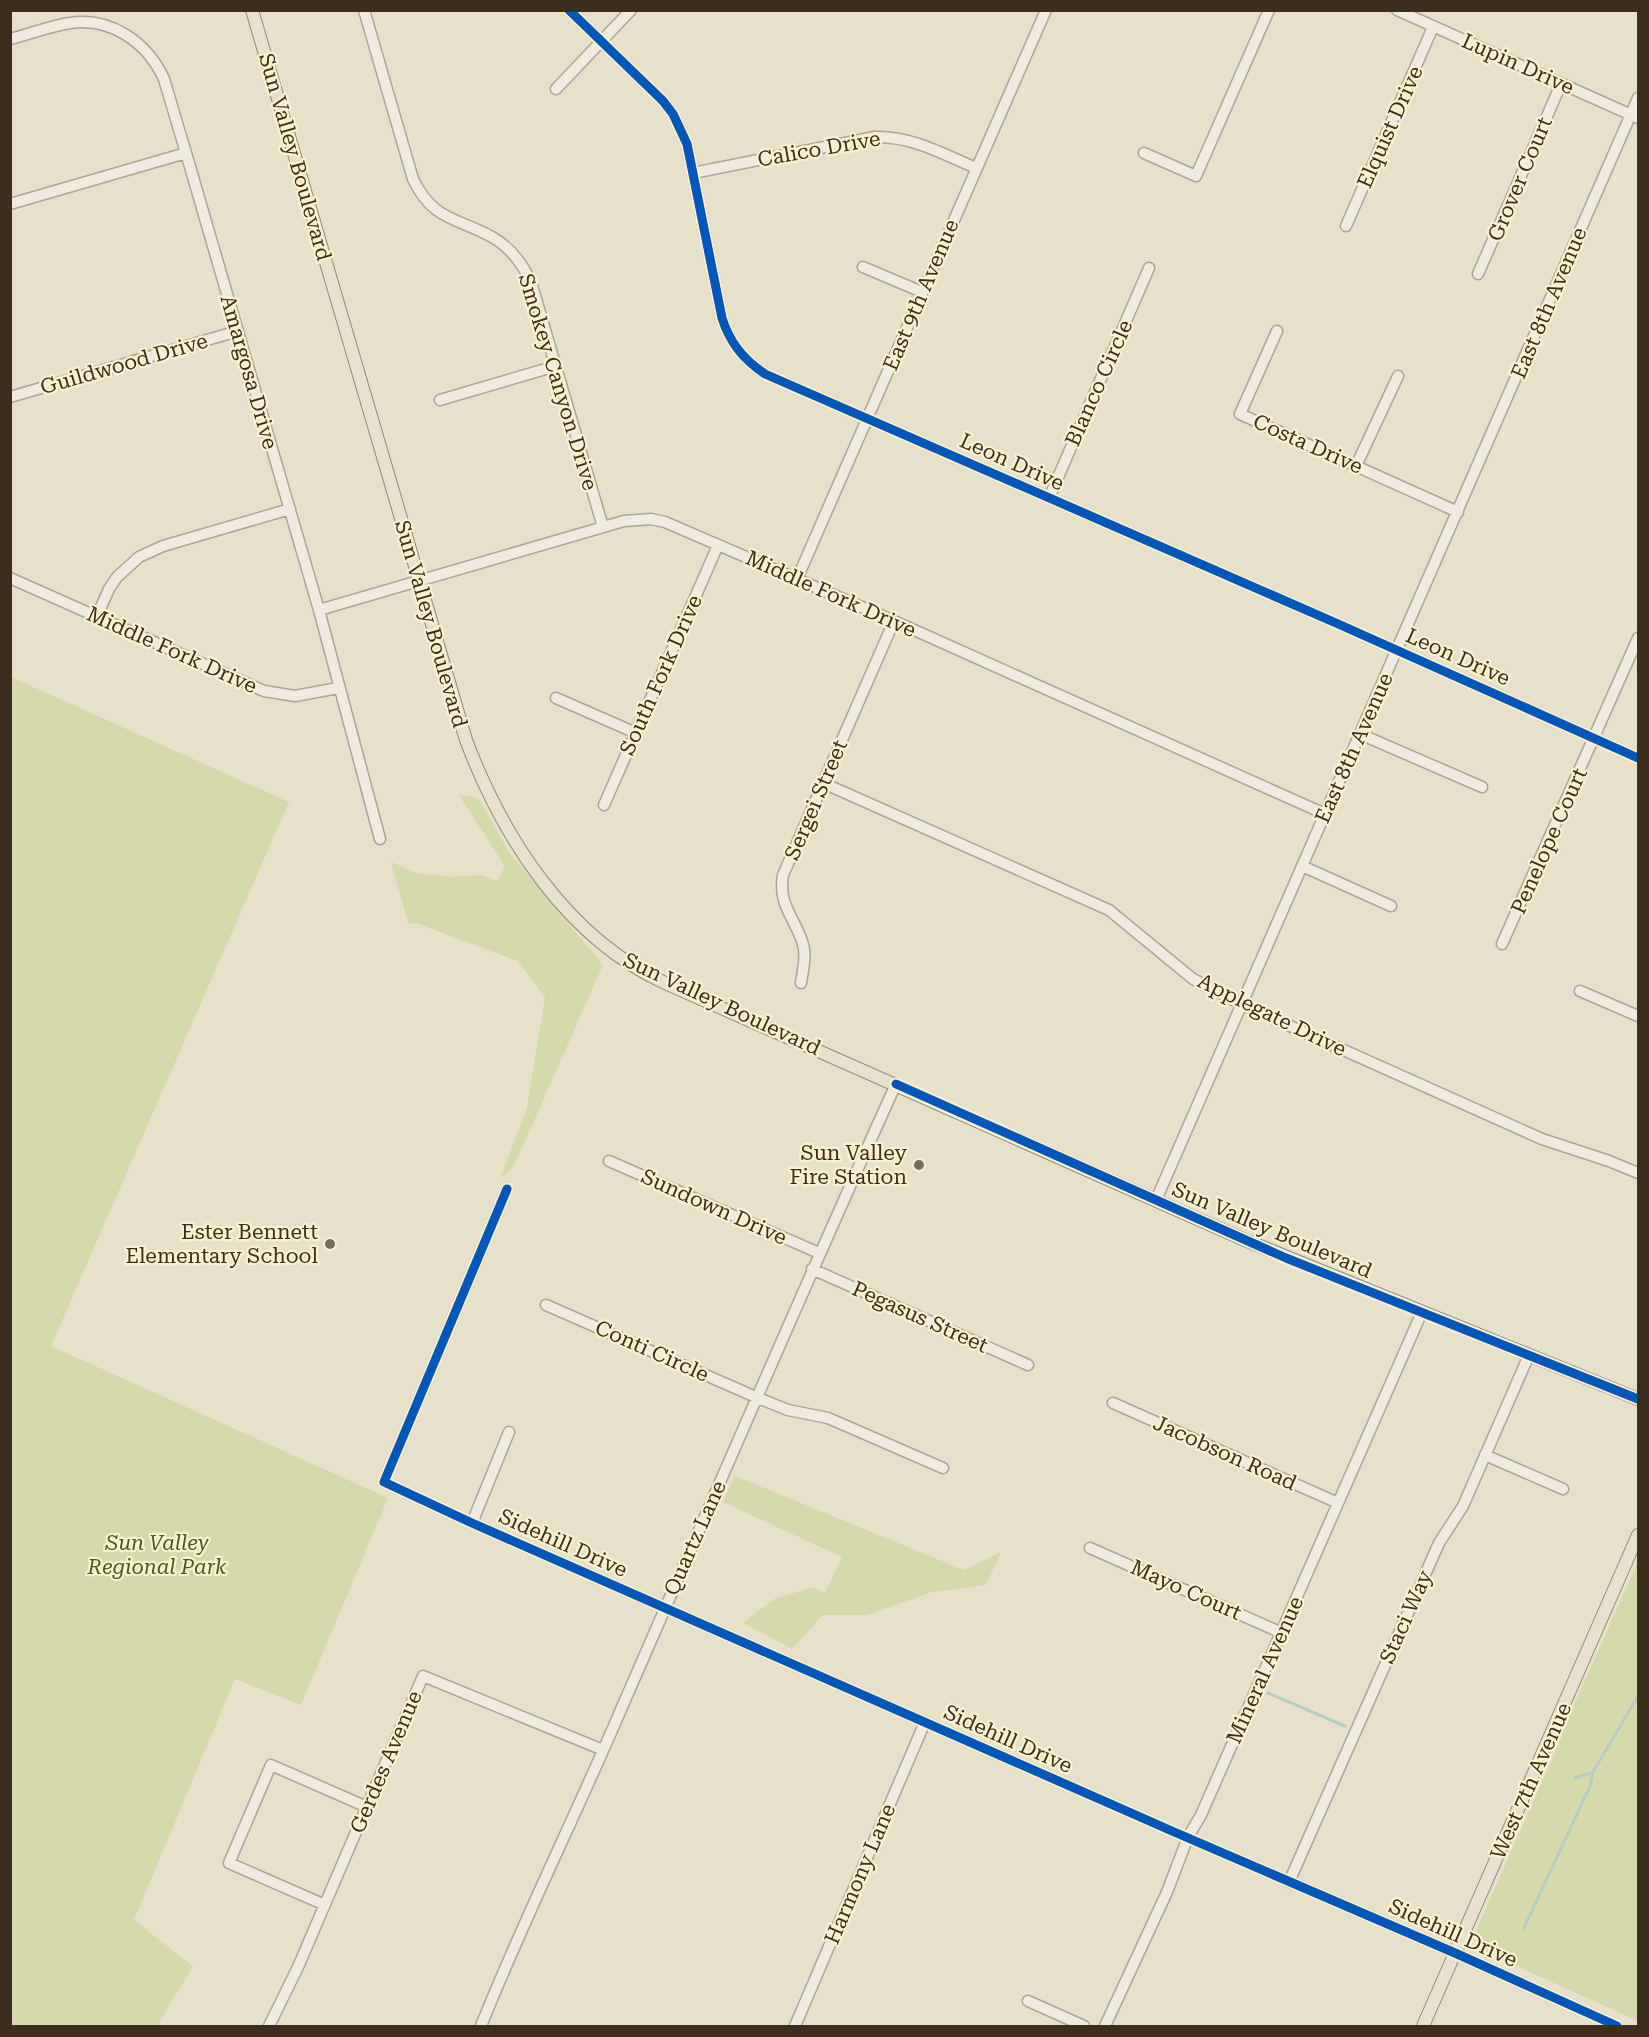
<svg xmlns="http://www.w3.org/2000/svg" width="1649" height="2037" font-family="'Roboto Serif',serif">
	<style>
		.green { fill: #d5d9ac }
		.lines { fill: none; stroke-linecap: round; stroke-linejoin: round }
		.stream { stroke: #b7cdc1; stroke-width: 3 }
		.minor-casing { stroke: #aca595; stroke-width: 13 }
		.major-casing { stroke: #918a7b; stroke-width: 14 }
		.minor { stroke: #efebde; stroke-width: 10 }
		.major { stroke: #e7e1ce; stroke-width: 12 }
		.cycleway-casing { stroke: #f9f1d0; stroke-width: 13 }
		.cycleway { stroke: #0057b8; stroke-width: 9 }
		.poi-dot { fill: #786d59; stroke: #f9f1d0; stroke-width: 2 }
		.labels { text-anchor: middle; stroke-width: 4.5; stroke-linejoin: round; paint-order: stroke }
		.street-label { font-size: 21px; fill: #3c2e1b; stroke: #f9f1d0 }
		.poi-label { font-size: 21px; fill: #3c2e1b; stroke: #f9f1d0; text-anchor: end }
		.park-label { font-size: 21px; font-style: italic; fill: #475b20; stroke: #f9f1d0 }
	</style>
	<rect width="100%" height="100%" fill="#e7e1cb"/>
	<!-- green -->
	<path class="green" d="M11,677L289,802L51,1346L388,1498L301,1705L235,1679L134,1920L193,1966L157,2026H11Z
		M458,794L478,798L509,852L603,965L514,1166L500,1179L527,1108L545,997L517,961L419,924L408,923L391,862L417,873L452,877L482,875L498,881L505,866Z
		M735,1476L964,1570L1001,1552L986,1585L932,1592L867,1615H823L792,1649L743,1623L774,1599L813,1587L825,1593L842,1557L723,1502Z
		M1638,1562V2021L1483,1951L1477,1943L1475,1937L1479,1924L1551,1762L1569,1716Z"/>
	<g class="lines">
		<!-- stream -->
		<path class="stream" d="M1268,1693L1345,1726
			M1575,1778L1593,1772
			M1524,1928L1590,1786L1593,1772L1638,1696"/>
		<defs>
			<path id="minor" d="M364,10L413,179C433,221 456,217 492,237C510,247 522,263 531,282L603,527
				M569,10L663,101L673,114L687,144L722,318C730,343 743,359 765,374L1336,623L1638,758
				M1397,10L1638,118
				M10,39C30,34 50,26 70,23C111,17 147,42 164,79L186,153L319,610L380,839
				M556,89L631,10
				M1144,153L1196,176L1269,10
				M693,173L875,137C912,136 943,154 976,168
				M10,204L186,153
				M1346,226L1433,27
				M863,267L922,292
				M1478,274L1561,84
				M1277,331L1240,414L1458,512
				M10,397L238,331
				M440,400L556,366
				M1356,466L1398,376
				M1049,498L1149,268
				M10,578L264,691L295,696L338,688
				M797,579L1046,10
				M319,610L624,521L651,519L665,522L894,621L1325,814
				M97,616L109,589L117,577L139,557L163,546L290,509
				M556,698L636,733
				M1360,734L1482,787
				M823,783L1109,910L1193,979L1241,1004L1542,1139L1609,1161L1638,1173
				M604,805L718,545
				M1302,866L1391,906
				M1502,944L1638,638
				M801,983C803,969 807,954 802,941C793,916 778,903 783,875L894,621
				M1580,991L1638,1016
				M609,1161L819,1253
				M507,1189L384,1482L472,1523L1172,1831L1455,1953L1617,2026
				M1156,1200L1638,98
				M812,1269L1028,1365
				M546,1305L758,1398L788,1410L828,1418L943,1468
				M1113,1403L1338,1503
				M1485,1455L1563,1489
				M472,1523L509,1432
				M1090,1548L1282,1633
				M1289,1882L1439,1543L1463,1506L1529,1355
				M325,1905L229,1863L271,1765L367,1807
				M1028,2001L1084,2026
				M269,2026L298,1967L423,1676L603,1750
				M481,2026C523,1921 574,1819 619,1714C711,1504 801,1293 896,1084
				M795,2026L925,1722
				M1105,2026L1167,1892L1188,1837L1201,1815L1422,1312"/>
			<path id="major" d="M252,10L466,740C503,838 567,938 665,983L1245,1240L1638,1399
				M1423,2026L1638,1535"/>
		</defs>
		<!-- minor casing -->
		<use href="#minor" class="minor-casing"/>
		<!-- major casing -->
		<use href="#major" class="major-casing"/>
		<!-- minor -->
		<use href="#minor" class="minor"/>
		<!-- major -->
		<use href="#major" class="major"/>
		<defs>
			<path id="cycleway" d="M569,10L663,101L673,114L687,144L722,318C730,343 743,359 765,374L1336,623L1638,758
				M896,1084L1286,1258L1638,1399
				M507,1189L384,1482L472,1523L1172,1831L1455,1953L1617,2026"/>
		</defs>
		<!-- cycleway casing -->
		<use href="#cycleway" class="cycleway-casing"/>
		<!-- cycleway -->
		<use href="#cycleway" class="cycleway"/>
	</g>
	<!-- markers -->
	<g class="poi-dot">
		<circle cx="919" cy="1165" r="6"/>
		<circle cx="330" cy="1244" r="6"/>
	</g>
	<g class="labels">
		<!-- street labels -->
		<g class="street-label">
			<text transform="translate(1518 64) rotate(24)" y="7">Lupin Drive</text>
			<text transform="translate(1390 127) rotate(-66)" y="7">Elquist Drive</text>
			<text transform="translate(819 149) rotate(-10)" y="7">Calico Drive</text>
			<text transform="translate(295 157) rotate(74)" y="7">Sun Valley Boulevard</text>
			<text transform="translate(1520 179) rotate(-67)" y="7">Grover Court</text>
			<text transform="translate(921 295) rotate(-67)" y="7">East 9th Avenue</text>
			<text transform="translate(1549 303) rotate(-67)" y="7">East 8th Avenue</text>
			<text transform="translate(124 364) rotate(-16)" y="7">Guildwood Drive</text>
			<text transform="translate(249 372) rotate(74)" y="7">Amargosa Drive</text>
			<text transform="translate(558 382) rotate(73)" y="7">Smokey Canyon Drive</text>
			<text transform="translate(1099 383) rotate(-66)" y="7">Blanco Circle</text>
			<text transform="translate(1308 444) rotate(24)" y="7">Costa Drive</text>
			<text transform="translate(1012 462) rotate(24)" y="7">Leon Drive</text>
			<text transform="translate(831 594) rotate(24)" y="7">Middle Fork Drive</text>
			<text transform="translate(431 624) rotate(74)" y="7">Sun Valley Boulevard</text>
			<text transform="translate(172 650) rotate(24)" y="7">Middle Fork Drive</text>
			<text transform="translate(1458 657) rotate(24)" y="7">Leon Drive</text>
			<text transform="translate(661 675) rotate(-66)" y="7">South Fork Drive</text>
			<text transform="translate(1354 748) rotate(-66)" y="7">East 8th Avenue</text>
			<text transform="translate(816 800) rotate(-67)" y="7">Sergei Street</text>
			<text transform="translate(1549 841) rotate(-66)" y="7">Penelope Court</text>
			<text transform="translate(722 1004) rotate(25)" y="7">Sun Valley Boulevard</text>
			<text transform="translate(1272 1015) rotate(26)" y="7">Applegate Drive</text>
			<text transform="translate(714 1207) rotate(24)" y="7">Sundown Drive</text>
			<text transform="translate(1272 1230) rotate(23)" y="7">Sun Valley Boulevard</text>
			<text transform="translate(920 1317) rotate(24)" y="7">Pegasus Street</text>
			<text transform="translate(652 1351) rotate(24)" y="7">Conti Circle</text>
			<text transform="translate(1225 1453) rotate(24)" y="7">Jacobson Road</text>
			<text transform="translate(695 1538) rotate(-66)" y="7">Quartz Lane</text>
			<text transform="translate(563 1543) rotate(24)" y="7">Sidehill Drive</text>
			<text transform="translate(1186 1590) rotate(24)" y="7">Mayo Court</text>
			<text transform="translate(1406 1617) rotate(-66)" y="7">Staci Way</text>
			<text transform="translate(1265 1670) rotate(-66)" y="7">Mineral Avenue</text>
			<text transform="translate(1008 1739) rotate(24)" y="7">Sidehill Drive</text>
			<text transform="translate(386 1762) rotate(-67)" y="7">Gerdes Avenue</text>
			<text transform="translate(1531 1781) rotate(-66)" y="7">West 7th Avenue</text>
			<text transform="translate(860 1874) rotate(-67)" y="7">Harmony Lane</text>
			<text transform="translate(1453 1933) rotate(24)" y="7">Sidehill Drive</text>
		</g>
		<!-- poi labels -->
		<g class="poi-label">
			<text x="907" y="1160">Sun Valley<tspan x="907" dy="24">Fire Station</tspan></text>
			<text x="318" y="1239">Ester Bennett<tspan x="318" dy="24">Elementary School</tspan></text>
		</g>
		<!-- park labels -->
		<g class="park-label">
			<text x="157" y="1550">Sun Valley<tspan x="157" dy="24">Regional Park</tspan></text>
		</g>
	</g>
	<!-- border -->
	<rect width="1649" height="2037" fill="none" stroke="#3c2e1b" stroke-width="24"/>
</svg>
